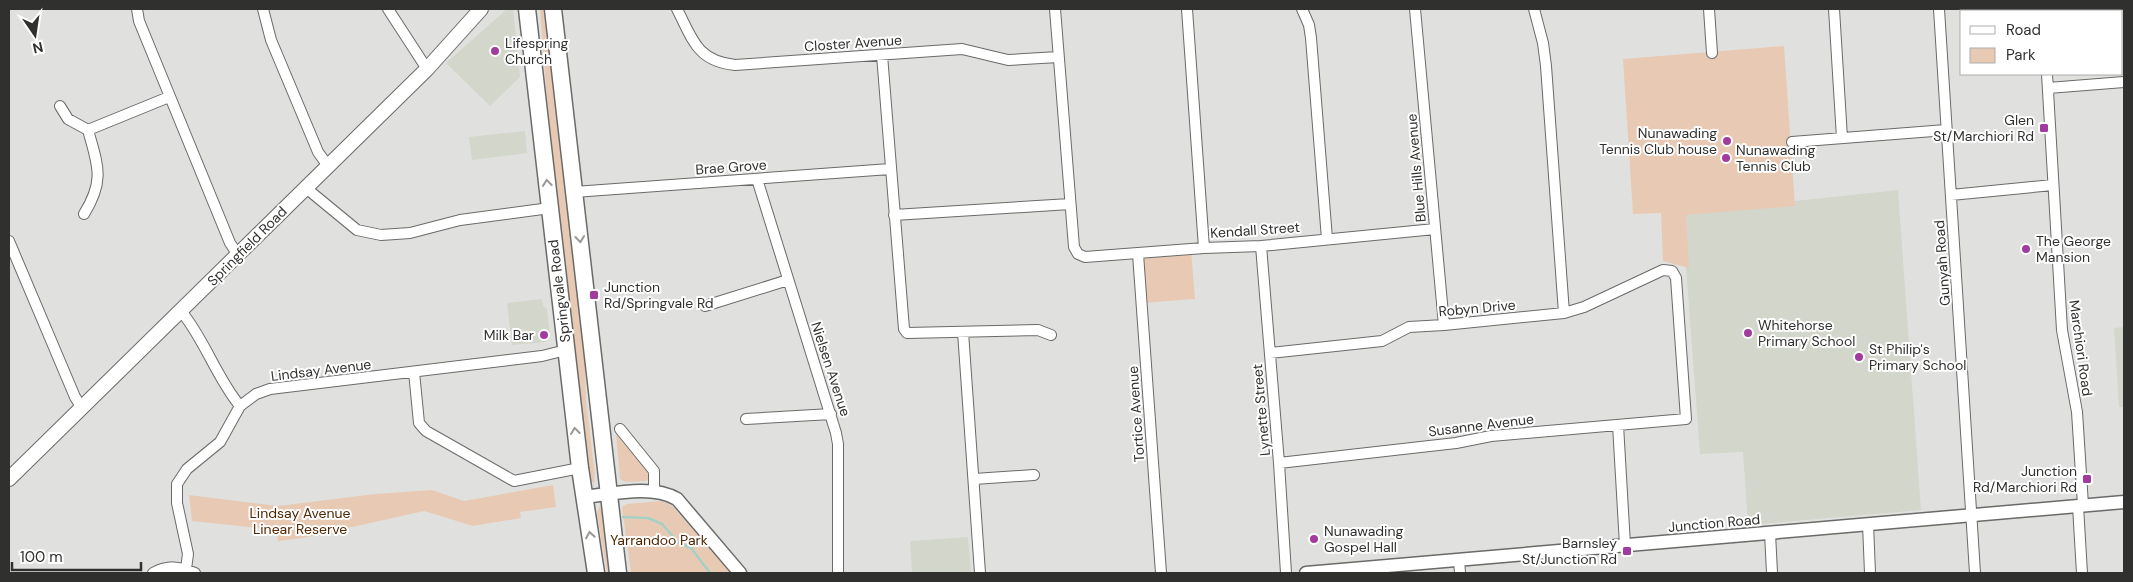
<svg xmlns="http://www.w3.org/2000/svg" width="2133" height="582" font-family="'DM Sans',sans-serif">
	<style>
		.built { fill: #d3d6cb }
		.green { fill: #e8cab4 }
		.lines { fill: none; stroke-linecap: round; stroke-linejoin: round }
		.stream { stroke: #a5d0c6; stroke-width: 2.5 }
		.minor-casing { stroke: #6a6b68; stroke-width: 12 }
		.tertiary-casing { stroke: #6a6b68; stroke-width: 15 }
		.secondary-casing { stroke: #6a6b68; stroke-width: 16 }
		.trunk-casing { stroke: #6a6b68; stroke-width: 19 }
		.minor { stroke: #fff; stroke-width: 10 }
		.tertiary { stroke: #fff; stroke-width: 12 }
		.secondary { stroke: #fff; stroke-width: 14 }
		.trunk { stroke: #fff; stroke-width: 16 }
		.oneway { stroke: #989897 }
		.poi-dot { fill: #a23b9e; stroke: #fff; stroke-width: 2 }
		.labels { text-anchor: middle; stroke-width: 4; stroke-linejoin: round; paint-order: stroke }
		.poi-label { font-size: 14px; fill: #30312f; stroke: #fff; text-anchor: start }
		.street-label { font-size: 14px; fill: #30312f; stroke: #fff }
		.park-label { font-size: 14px; fill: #4f2600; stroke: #fff }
	</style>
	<rect width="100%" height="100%" fill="#e0e1de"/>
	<!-- built -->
	<path class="built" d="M507,9H513L520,77L490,106L446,63Z
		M525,131L527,153L472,160L469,137Z
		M1898,190L1921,510L1748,525L1743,452L1700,454L1682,214L1795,204V201Z
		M542,299L543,306L547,309L550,337L546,342L512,345L507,303Z
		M2124,327V407H2119L2114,328Z
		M968,537L971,573H912L910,541Z"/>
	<!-- green -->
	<path class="green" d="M540,9H546L584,341L586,400L595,475L594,484L587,475L551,154Z
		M1784,46L1795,206L1686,215L1689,268L1663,261L1661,213L1633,214L1623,59Z
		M1191,249L1195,299L1142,303L1138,254Z
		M616,434L648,472L649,478L646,481L625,482L620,479Z
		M553,485L556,507L520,512L521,518L473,526L424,511L303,538L278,541L277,530L192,521L189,495L278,506L375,494L432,490L464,501Z
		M661,501L671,505L732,573H631L622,507L627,504Z
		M602,506L605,515L610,572H607L597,514L599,507Z"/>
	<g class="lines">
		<!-- stream -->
		<path class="stream" d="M623,517L648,518L662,524L678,542L691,548L710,573"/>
		<defs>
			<path id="minor" d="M137,9L139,21L230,243L238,255
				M263,9L271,40L318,152L328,166
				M388,9L427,69
				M677,9C693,40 697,61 735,65L962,49L1008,60L1058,57
				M1055,9L1074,247L1078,254L1085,257L1204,248L1261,246L1435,229
				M1187,9L1204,248
				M1302,9L1309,25L1311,38L1327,239
				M1415,9L1444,325
				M1534,9L1543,43L1546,66L1564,313
				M1709,9L1712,53
				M1834,9L1842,138
				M1939,9L1975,573
				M2043,9V11
				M882,55L904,329L907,333L1038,330L1051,335
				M2047,74L2062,330L2077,412L2083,505
				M2048,88L2124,82
				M60,106L68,119L88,130C98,166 105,180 84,214
				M88,130L169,97
				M1792,142L1946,130
				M757,179L836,433L838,444V573
				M306,188L357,230L381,235L410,233L460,220L550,208
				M574,192L890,169
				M1951,195L2053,185
				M894,215L1070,204
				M9,241L75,397L82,408
				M1261,246L1279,463L1286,573
				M1138,254L1161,573
				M705,306L788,280
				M181,311C205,340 216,377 240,406
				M963,332L980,573
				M1270,353L1382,341L1409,327L1444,325L1564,313L1584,307L1663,270L1672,271L1676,278L1686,419L1491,436L1456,443L1279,463
				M414,372L419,423L426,431L514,481L580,468
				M746,419L831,414
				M1618,425L1625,545
				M620,429L654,471V490
				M974,479L1034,475
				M2078,506L2082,573
				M1868,524L1870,573
				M1770,533L1772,573
				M1459,560L1460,573
				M186,569L188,554L177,503V484L187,469L220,442L240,406L256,394L270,389L542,356L566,350
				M153,573C168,565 179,566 195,573"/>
			<path id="tertiary" d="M584,497C612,494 652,484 677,499L740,573
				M1306,573L2124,502"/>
			<path id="secondary" d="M9,479L427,69L481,9"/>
			<path id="trunk" d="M527,9L580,468L596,573
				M553,9L618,573"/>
		</defs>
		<!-- minor casing -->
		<use href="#minor" class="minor-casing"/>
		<!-- tertiary casing -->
		<use href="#tertiary" class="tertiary-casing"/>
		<!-- secondary casing -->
		<use href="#secondary" class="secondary-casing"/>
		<!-- trunk casing -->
		<use href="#trunk" class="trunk-casing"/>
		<!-- minor -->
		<use href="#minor" class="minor"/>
		<!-- tertiary -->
		<use href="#tertiary" class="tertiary"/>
		<!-- secondary -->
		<use href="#secondary" class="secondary"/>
		<!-- trunk -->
		<use href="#trunk" class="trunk"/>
	</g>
	<!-- one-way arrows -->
	<defs><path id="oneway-chevron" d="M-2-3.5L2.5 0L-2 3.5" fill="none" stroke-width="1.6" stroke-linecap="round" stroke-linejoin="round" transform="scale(1.25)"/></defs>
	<g class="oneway">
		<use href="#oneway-chevron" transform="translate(547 183) rotate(-97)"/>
		<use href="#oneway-chevron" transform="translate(580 239) rotate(84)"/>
		<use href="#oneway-chevron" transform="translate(575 431) rotate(-97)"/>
		<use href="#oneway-chevron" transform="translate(590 535) rotate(-99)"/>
	</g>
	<!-- markers -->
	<g class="poi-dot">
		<circle cx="495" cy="51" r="5"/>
		<rect x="2039" y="123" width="10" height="10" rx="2.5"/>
		<circle cx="1727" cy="141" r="5"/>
		<circle cx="1726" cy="158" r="5"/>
		<circle cx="2026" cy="249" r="5"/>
		<rect x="589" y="290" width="10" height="10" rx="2.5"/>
		<circle cx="1748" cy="333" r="5"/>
		<circle cx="544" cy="335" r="5"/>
		<circle cx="1859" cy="357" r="5"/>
		<rect x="2082" y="474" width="10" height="10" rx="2.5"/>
		<circle cx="1314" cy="539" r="5"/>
		<rect x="1622" y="546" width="10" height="10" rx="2.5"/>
	</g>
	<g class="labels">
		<!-- poi labels -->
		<g class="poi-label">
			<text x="505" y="48">Lifespring<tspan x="505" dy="16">Church</tspan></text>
			<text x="2034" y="125" text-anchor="end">Glen<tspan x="2034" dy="16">St/Marchiori Rd</tspan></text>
			<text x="1717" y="138" text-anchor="end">Nunawading<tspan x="1717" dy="16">Tennis Club house</tspan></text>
			<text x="1736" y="155">Nunawading<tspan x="1736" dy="16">Tennis Club</tspan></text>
			<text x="2036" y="246">The George<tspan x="2036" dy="16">Mansion</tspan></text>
			<text x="604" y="292">Junction<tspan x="604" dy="16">Rd/Springvale Rd</tspan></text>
			<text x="1758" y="330">Whitehorse<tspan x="1758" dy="16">Primary School</tspan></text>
			<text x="534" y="340" text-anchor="end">Milk Bar</text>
			<text x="1869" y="354">St Philip's<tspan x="1869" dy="16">Primary School</tspan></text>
			<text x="2077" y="476" text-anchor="end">Junction<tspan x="2077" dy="16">Rd/Marchiori Rd</tspan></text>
			<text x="1324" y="536">Nunawading<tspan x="1324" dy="16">Gospel Hall</tspan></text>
			<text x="1617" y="548" text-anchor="end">Barnsley<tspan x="1617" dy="16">St/Junction Rd</tspan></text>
		</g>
		<!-- street labels -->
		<g class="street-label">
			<text transform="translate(853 43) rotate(-4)" y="5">Closter Avenue</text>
			<text transform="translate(731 167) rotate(-4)" y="5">Brae Grove</text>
			<text transform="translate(1416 168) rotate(-95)" y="5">Blue Hills Avenue</text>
			<text transform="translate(1255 230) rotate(-4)" y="5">Kendall Street</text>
			<text transform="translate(247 246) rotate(-45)" y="5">Springfield Road</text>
			<text transform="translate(1942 263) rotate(-94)" y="5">Gunyah Road</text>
			<text transform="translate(559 291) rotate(-97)" y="5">Springvale Road</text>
			<text transform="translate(1477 308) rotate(-5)" y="5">Robyn Drive</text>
			<text transform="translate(2081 348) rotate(82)" y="5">Marchiori Road</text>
			<text transform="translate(831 369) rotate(72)" y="5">Nielsen Avenue</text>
			<text transform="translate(321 370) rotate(-7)" y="5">Lindsay Avenue</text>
			<text transform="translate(1261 410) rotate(-95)" y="5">Lynette Street</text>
			<text transform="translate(1136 414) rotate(-94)" y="5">Tortice Avenue</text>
			<text transform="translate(1481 425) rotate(-7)" y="5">Susanne Avenue</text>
			<text transform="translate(1714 523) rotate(-5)" y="5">Junction Road</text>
		</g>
		<!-- park labels -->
		<g class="park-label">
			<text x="300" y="518">Lindsay Avenue<tspan x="300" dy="16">Linear Reserve</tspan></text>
			<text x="659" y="545">Yarrandoo Park</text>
		</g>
	</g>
	<!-- border -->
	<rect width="2133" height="582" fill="none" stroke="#30312f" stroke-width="20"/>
	<!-- legend -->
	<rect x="1960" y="10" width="162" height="65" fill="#ffffff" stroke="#acadac"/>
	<rect x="1970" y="26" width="25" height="8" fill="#ffffff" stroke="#acadac"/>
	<text x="2006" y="35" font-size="15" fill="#30312f">Road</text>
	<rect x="1970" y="48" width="25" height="15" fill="#e8cab4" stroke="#acadac"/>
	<text x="2006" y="60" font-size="15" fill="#30312f">Park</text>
	<!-- north arrow -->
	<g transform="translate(35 35) rotate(167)" stroke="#ffffff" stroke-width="4" paint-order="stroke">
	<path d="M0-4L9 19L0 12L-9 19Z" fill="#30312f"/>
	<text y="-8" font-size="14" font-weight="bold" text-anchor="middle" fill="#30312f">N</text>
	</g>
	<!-- scale -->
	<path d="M12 562v8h129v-8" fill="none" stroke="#30312f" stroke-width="2.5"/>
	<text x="20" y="562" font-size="15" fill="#30312f" stroke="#ffffff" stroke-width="4" paint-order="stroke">100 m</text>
</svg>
